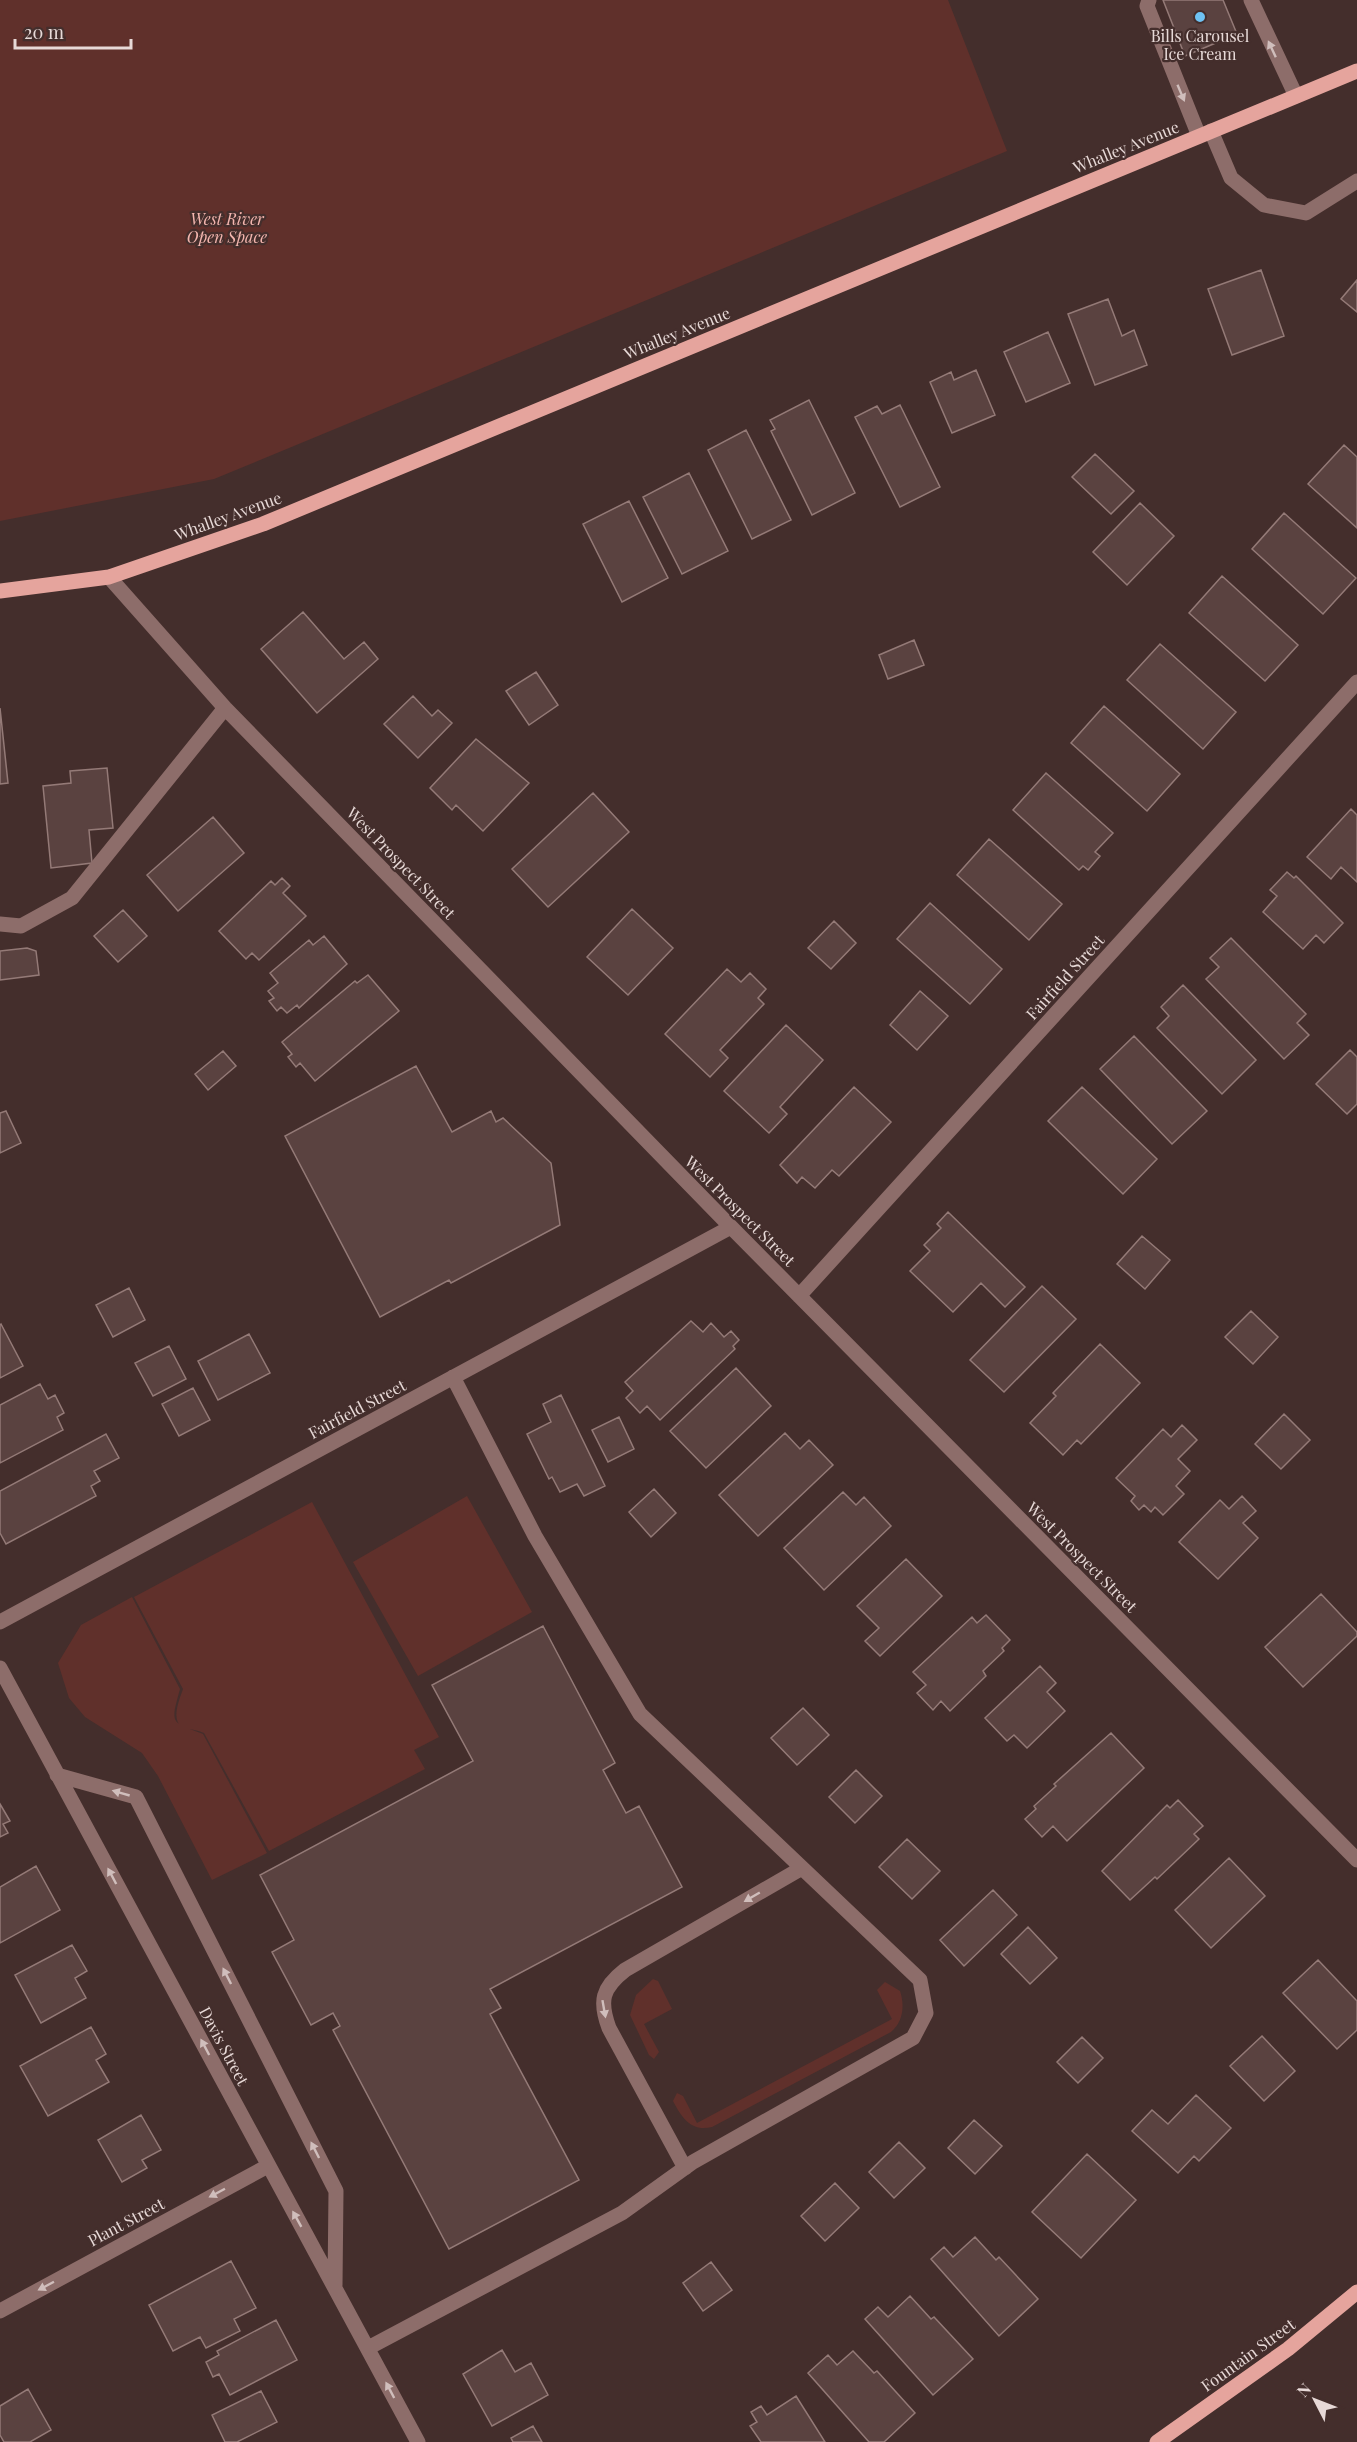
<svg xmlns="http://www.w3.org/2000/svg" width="1357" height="2442" font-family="'Playfair Display',serif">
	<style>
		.green { fill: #60302b }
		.building { fill: #5a4240; stroke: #947a77; stroke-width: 1.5 }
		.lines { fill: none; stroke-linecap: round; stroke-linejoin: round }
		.minor { stroke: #8d6d6a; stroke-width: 15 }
		.major { stroke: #e5a49d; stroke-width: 15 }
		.oneway { fill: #d0bebc }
		.poi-dot { fill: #6ec2f3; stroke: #442e2c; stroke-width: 2 }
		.labels { text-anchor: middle; stroke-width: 4.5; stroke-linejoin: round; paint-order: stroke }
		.poi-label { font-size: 16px; fill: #e7d9d7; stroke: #442e2c }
		.street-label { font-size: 16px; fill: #e7d9d7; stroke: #442e2c }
		.park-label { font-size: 16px; font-style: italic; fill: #f4b6af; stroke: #442e2c }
	</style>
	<rect width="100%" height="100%" fill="#442e2c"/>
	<!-- green -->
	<path class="green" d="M0,0H948L1007,151L214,479L0,521Z
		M467,1496L532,1612L418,1676L353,1562Z
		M312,1502L439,1737L414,1750L425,1769L269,1851L204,1733C198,1730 186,1729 181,1726C171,1718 180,1698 183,1689L134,1597Z
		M132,1597L180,1689C170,1725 171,1722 203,1734L267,1853L212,1880L158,1776L142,1753L85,1717L69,1698L58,1663L81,1625Z
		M653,1979L658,1981L672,2009L644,2024L659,2052L654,2059L649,2055L630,2015L636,1995Z
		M885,1982L900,1991C905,2006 903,2022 891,2032L712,2127C691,2132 682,2118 673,2101L677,2093L683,2096L697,2123L892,2019L877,1990Z"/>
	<!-- building -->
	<path class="building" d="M1163,0H1223L1237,34L1185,56Z
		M1261,270L1284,336L1232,355L1208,289Z
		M1357,280V312L1341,299Z
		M1108,299L1122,336L1134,330L1147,365L1095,385L1068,314Z
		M1048,332L1070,383L1026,402L1004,352Z
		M976,370L995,415L952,433L930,382L951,372L954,380Z
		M809,400L855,493L812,515L771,431L775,429L770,420Z
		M900,405L940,487L900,507L855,417L877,406L882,414Z
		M746,430L791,520L752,539L708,450Z
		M1344,445L1357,457V528L1308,484Z
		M1095,454L1134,491L1111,514L1072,477Z
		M689,473L728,551L682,574L643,497Z
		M629,501L668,578L622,602L583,524Z
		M1140,503L1174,536L1127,585L1093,552Z
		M1284,513L1356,578L1323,614L1252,549Z
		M1222,576L1298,645L1265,681L1189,613Z
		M303,612L344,659L364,642L378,659L317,713L261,649Z
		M914,640L924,665L888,679L879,655Z
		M1160,644L1236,712L1203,749L1127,680Z
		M536,672L558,705L529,725L506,691Z
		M413,696L432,716L438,710L452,723L418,758L384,724Z
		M1104,706L1180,774L1147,811L1071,743Z
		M0,708L8,783L0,784Z
		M476,739L529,783L483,831L456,805L452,810L430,788Z
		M107,768L113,828L89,830L92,863L51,868L43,786L71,783L70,771Z
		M1046,773L1113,833L1095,852L1100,856L1088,870L1083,866L1079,870L1013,810Z
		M593,793L629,832L548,907L512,869Z
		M1351,809L1357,815V882L1341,867L1331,879L1307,857Z
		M213,817L244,853L178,911L147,875Z
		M989,839L1062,904L1029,940L957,875Z
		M1287,872L1294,878L1296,876L1343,923L1324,943L1316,935L1303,949L1263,912L1277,896L1270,890Z
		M282,878L290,886L283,893L306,916L259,960L252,953L246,959L219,931L271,881L275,885Z
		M930,903L1002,969L970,1004L897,939Z
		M632,909L673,948L628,995L587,957Z
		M123,910L147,936L118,962L94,936Z
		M834,921L856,943L831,969L808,948Z
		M324,936L347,964L299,1008L297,1005L287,1013L281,1007L277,1011L269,1001L274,998L268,991L278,983L270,973L309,940L313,945Z
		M1231,938L1306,1014L1297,1023L1309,1035L1284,1059L1206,979L1219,967L1210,958Z
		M27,948L36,951L39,975L0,980V951Z
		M727,969L741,982L750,973L766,989L758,998L764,1004L720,1050L728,1058L710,1077L665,1034Z
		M368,975L399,1011L315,1081L300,1063L296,1067L288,1057L292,1054L282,1042L355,981L357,983Z
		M1183,985L1256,1060L1222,1094L1157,1028L1169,1016L1161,1007Z
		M920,991L948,1016L917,1050L890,1025Z
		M786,1025L823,1060L780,1107L787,1114L769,1133L724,1091Z
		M1134,1036L1207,1111L1172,1144L1100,1069Z
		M1350,1050L1357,1057V1104L1347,1114L1316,1084Z
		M223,1051L236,1066L208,1090L195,1074Z
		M416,1066L452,1132L491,1111L496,1122L503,1118L551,1163L560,1225L451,1283L449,1280L380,1317L285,1136Z
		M854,1087L891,1122L839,1176L832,1170L815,1188L802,1177L797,1183L780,1165Z
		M1082,1087L1157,1159L1123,1194L1048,1121Z
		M6,1111L21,1143L0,1153V1113Z
		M948,1212L1025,1287L1005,1307L981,1283L953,1312L910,1271L930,1251L924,1245L941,1228L937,1224Z
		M1142,1236L1170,1260L1145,1289L1117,1264Z
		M1042,1286L1076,1319L1004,1392L970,1360Z
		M129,1288L145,1320L113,1337L96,1305Z
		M1251,1311L1278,1337L1253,1364L1225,1337Z
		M691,1321L703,1332L711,1323L724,1337L731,1331L739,1340L733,1346L735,1349L660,1420L647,1406L640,1413L626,1398L633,1391L625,1382Z
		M1,1324L23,1366L0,1378V1325Z
		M249,1334L270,1373L218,1400L198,1361Z
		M1100,1344L1140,1383L1081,1444L1077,1440L1063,1455L1030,1423L1056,1396L1053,1393Z
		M169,1346L186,1379L153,1396L135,1363Z
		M736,1368L771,1406L706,1468L670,1431Z
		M40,1384L48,1399L55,1395L64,1413L57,1417L63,1430L0,1463V1405Z
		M193,1388L210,1420L179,1436L162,1404Z
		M561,1395L605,1486L584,1496L577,1484L560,1492L552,1477L549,1479L527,1434L551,1422L543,1404Z
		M1284,1414L1310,1440L1281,1469L1255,1444Z
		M619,1417L634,1449L608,1462L592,1430Z
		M1182,1425L1197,1440L1178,1459L1190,1471L1176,1486L1184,1494L1163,1515L1155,1507L1151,1512L1144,1505L1139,1510L1131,1501L1135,1496L1116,1478L1163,1429L1171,1437Z
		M785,1433L800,1449L809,1440L833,1465L758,1536L719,1495Z
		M106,1434L119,1458L94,1471L100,1481L91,1486L96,1496L6,1544L0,1533V1491Z
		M654,1489L676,1513L651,1537L629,1512Z
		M843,1492L856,1505L864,1497L891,1526L824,1590L784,1548Z
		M1242,1496L1256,1511L1243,1523L1258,1538L1218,1579L1179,1542L1220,1500L1229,1509Z
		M906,1559L942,1596L880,1656L865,1641L879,1628L857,1606Z
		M1321,1594L1357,1632V1636L1303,1687L1265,1647Z
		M986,1615L1010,1640L1002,1648L1004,1651L983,1671L986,1676L950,1711L941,1701L933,1710L917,1693L926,1685L913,1672L972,1617L977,1623Z
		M543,1626L615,1763L603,1770L626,1813L639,1806L682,1887L490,1989L501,2008L490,2014L579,2180L449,2249L333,2030L340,2026L333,2013L311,2025L272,1952L294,1940L260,1875L473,1761L432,1685Z
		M1040,1666L1056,1683L1047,1692L1065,1711L1027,1748L1014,1735L1007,1741L985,1718Z
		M803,1708L829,1735L797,1765L771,1738Z
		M1111,1733L1144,1768L1067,1841L1053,1826L1042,1837L1025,1819L1036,1809L1034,1806L1056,1786L1054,1784Z
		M856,1770L882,1796L855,1823L829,1797Z
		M1178,1800L1203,1826L1194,1834L1199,1839L1157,1879L1155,1877L1130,1900L1102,1871L1167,1805L1170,1808Z
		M0,1804L10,1821L3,1824L8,1833L0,1837Z
		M907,1839L940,1871L912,1899L879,1867Z
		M1229,1858L1265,1896L1211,1948L1175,1910Z
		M36,1866L60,1910L0,1943V1887Z
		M993,1890L1017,1915L964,1966L940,1940Z
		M1028,1927L1057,1958L1030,1984L1001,1954Z
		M72,1945L87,1971L75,1978L86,1998L41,2023L15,1975Z
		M1318,1960L1357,2001V2030L1337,2049L1283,1993Z
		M91,2027L106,2054L96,2060L109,2082L48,2116L20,2066Z
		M1262,2036L1295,2071L1264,2101L1230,2066Z
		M1082,2037L1103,2058L1078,2083L1057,2062Z
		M1196,2095L1231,2128L1199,2161L1194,2156L1178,2173L1132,2131L1152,2110L1168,2124Z
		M141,2115L161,2150L142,2160L147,2168L122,2182L98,2140Z
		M974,2120L1002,2146L975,2174L948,2148Z
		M899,2142L925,2168L894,2198L869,2172Z
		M1087,2154L1136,2200L1081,2258L1032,2212Z
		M835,2183L859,2208L825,2241L801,2216Z
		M975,2237L996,2260L999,2257L1038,2299L999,2336L931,2259L944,2247L953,2257Z
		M231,2261L256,2308L234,2319L240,2331L206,2348L200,2337L173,2351L149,2305Z
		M711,2262L732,2290L703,2311L683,2283Z
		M910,2296L931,2319L934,2317L973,2359L933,2395L865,2319L878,2307L888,2317Z
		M276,2320L297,2360L230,2395L219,2374L213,2377L206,2362L219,2355L217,2351Z
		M502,2350L515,2372L531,2363L548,2395L492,2426L463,2374Z
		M853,2351L874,2373L877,2371L915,2413L884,2442H869L808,2373L828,2355L837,2365Z
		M28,2389L51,2430L30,2442H4L0,2435V2406Z
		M261,2391L277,2422L237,2442H225L212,2415Z
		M796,2396L825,2442H761L750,2426L757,2422L751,2412L761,2406L767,2415Z
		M533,2426L542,2442H513L511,2438Z"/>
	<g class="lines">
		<!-- minor -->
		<path class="minor" d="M1149,0L1147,6L1199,136
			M1251,0L1296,96
			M1211,131L1231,178L1264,205L1306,213L1357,181
			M109,577L225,708L731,1227L1357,1860
			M0,924L21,926L72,898L225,708
			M799,1296L1357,682
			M0,1622L731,1227
			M0,1668L418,2442
			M57,1775L136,1797L336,2191L335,2285
			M685,2168L609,2028C599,2001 602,1988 625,1970L802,1868
			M0,2311L268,2166
			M368,2348L622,2213L693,2162L913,2038L926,2013L920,1980L640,1714L535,1536L453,1377"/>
		<!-- major -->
		<path class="major" d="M0,591L109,577L263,524L1357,71
			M1157,2442L1288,2349L1357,2292"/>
	</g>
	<!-- one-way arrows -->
	<defs><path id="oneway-solid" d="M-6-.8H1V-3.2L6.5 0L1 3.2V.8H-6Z" transform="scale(1.5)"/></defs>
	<g class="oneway">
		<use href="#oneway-solid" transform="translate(1272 49) rotate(-115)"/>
		<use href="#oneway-solid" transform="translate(1181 93) rotate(67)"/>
		<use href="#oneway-solid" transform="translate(121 1793) rotate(-164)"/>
		<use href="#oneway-solid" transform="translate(112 1876) rotate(-118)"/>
		<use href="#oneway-solid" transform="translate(752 1897) rotate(150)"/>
		<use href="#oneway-solid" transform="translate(227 1976) rotate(-117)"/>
		<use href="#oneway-solid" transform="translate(604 2009) rotate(80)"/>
		<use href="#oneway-solid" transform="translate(205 2047) rotate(-118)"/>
		<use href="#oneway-solid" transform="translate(315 2150) rotate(-117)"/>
		<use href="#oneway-solid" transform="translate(217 2193) rotate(152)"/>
		<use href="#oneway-solid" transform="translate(297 2219) rotate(-119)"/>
		<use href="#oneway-solid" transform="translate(46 2286) rotate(152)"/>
		<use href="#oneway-solid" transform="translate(390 2390) rotate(-118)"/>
	</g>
	<!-- markers -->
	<circle class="poi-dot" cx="1200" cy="17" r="6"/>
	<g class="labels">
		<!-- poi labels -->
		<g class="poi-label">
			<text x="1200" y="42">Bills Carousel<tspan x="1200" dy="18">Ice Cream</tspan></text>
		</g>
		<!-- street labels -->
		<g class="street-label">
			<text transform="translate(1126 147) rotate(-22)" y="6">Whalley Avenue</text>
			<text transform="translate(677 333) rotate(-22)" y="6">Whalley Avenue</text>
			<text transform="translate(228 516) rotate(-20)" y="6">Whalley Avenue</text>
			<text transform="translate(401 863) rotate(46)" y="6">West Prospect Street</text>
			<text transform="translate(1065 977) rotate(-48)" y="6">Fairfield Street</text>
			<text transform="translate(740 1211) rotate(45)" y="6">West Prospect Street</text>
			<text transform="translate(357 1409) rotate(-28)" y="6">Fairfield Street</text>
			<text transform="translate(1082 1557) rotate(45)" y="6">West Prospect Street</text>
			<text transform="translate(224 2046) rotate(62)" y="6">Davis Street</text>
			<text transform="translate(126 2222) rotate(-28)" y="6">Plant Street</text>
			<text transform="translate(1248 2355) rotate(-36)" y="6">Fountain Street</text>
		</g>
		<!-- park labels -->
		<g class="park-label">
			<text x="227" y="225">West River<tspan x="227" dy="18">Open Space</tspan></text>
		</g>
	</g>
	<!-- north arrow -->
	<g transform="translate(1315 2400) rotate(312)" stroke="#442e2c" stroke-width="4.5" paint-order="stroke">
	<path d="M0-4.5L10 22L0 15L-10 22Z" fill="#e7d9d7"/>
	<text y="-9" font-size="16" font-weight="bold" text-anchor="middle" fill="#e7d9d7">N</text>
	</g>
	<!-- scale -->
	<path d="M15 39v9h116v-9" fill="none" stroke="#e7d9d7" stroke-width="3"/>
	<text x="24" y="39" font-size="18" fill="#e7d9d7" stroke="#442e2c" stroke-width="4.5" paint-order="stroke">20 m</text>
</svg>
